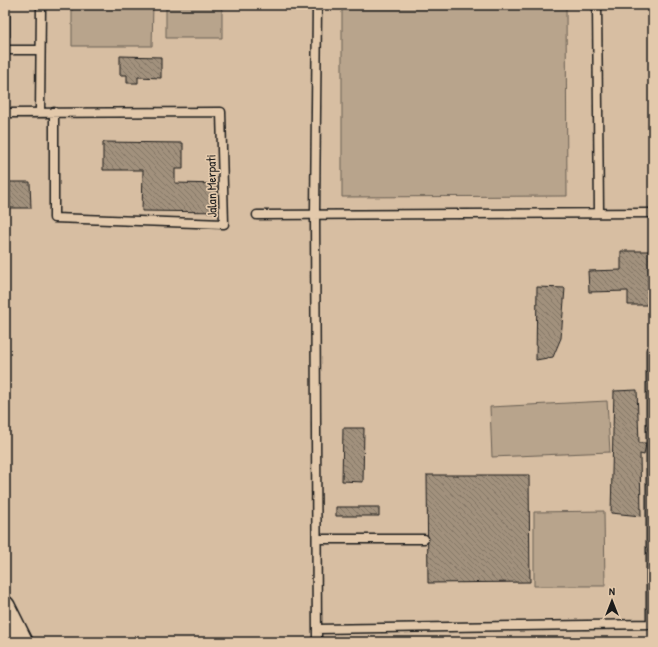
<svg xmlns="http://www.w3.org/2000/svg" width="658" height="647" font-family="'Patrick Hand',sans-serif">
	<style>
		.green { fill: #b8a48c; stroke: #6a6054 }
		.building { fill: url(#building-back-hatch); stroke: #1c1c1c }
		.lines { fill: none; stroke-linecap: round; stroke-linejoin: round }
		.service-casing { stroke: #1c1c1c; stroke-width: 11 }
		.tertiary-casing { stroke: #1c1c1c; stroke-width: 22 }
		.service { stroke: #e3c9ab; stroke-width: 8 }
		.tertiary { stroke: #e3c9ab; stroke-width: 19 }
		.labels { text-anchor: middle; stroke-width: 3.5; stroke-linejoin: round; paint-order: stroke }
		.street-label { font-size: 13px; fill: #1c1c1c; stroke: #e3c9ab }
	</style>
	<defs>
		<pattern id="building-back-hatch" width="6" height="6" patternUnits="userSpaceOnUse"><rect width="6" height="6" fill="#a2917d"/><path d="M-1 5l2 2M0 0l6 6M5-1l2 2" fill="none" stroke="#837666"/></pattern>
	</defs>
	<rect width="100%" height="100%" fill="#d7bea2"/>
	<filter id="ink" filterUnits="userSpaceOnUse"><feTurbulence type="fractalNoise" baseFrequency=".025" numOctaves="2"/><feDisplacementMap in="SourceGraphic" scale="8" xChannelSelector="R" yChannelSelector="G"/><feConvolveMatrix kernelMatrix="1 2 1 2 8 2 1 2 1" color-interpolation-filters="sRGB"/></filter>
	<g filter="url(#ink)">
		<!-- green -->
		<path class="green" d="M72,5H153L152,46H72Z
			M166,5H222V38H166Z
			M342,5H566L567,196L342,197Z
			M607,401L610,452L492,457L490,407Z
			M604,511L605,586H534V512Z"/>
		<!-- building -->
		<path class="building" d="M5,13H10V37H5Z
			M120,56L161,57V78L138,77V83H127V75H120Z
			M103,142L183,143V169H175V183L222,184V212L142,211L143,170H103Z
			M5,182H30L31,208H5Z
			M621,251H653V305H628V291L589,292L588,271L621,270Z
			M537,287L565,288L561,338L553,357L536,360Z
			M637,390L639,443H646L644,455L640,454L641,516L611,513L614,391Z
			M343,428H364L363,482L342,481Z
			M427,475H529L530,582L428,583Z
			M336,507H379V516H336Z"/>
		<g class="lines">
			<defs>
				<path id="service" d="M317,5L315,213L317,642
					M597,5L599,213
					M5,50H40
					M40,112L41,5
					M5,113L221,112L224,224L54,218V112
					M257,215L653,213
					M317,539H424
					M651,624V350
					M317,629L653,624"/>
				<path id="tertiary" d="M5,606L23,642"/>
			</defs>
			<!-- service casing -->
			<use href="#service" class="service-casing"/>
			<!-- tertiary casing -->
			<use href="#tertiary" class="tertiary-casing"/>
			<!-- service -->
			<use href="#service" class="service"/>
			<!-- tertiary -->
			<use href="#tertiary" class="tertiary"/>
		</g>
	</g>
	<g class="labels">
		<!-- street labels -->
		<g class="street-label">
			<text transform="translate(211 186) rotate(-91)" y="5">Jalan Merpati</text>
		</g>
	</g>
	<!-- margin -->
	<rect width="658" height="647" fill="none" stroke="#e3c9ab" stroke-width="20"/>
	<rect x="10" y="10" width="638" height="627" fill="none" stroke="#1c1c1c" stroke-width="1.5" filter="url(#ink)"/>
	<!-- north arrow -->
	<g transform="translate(612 601)" stroke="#e3c9ab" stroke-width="3" paint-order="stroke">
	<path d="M0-3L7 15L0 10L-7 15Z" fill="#1c1c1c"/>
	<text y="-6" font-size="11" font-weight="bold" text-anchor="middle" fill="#1c1c1c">N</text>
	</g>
</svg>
